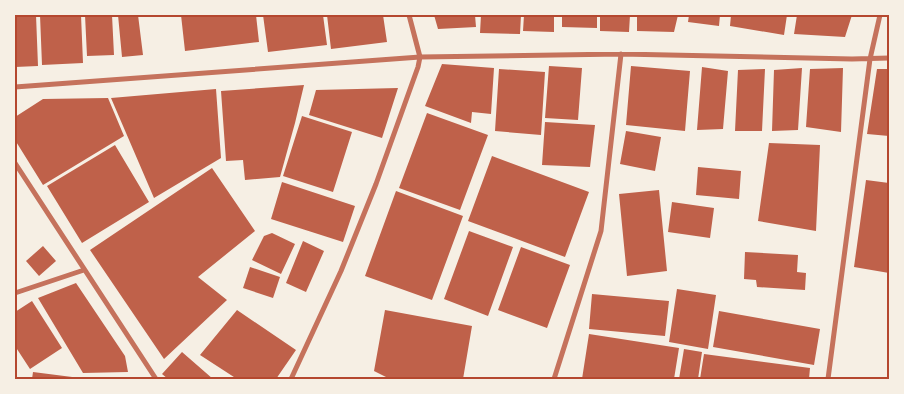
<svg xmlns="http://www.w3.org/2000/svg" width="904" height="394" font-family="'Roboto Condensed',sans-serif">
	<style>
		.building { fill: #bf614a }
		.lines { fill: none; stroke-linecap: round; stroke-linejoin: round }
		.minor { stroke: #c5725c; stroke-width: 5 }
		.neatline { fill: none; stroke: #b5482f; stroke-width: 2 }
	</style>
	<rect width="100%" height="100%" fill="#f6efe4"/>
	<!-- building -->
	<path class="building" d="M15,15H36L38,66L15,67Z
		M40,15H81L83,63L42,65Z
		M85,15H112L114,55L87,56Z
		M118,15H138L143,55L122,57Z
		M181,15H256L259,42L185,51Z
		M263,15H323L327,45L268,52Z
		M327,15H383L387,42L331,49Z
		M434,15H475L476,27L438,29Z
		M481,15H521L520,34L480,33Z
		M524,15H554V32L523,31Z
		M562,15H597V28L562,27Z
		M600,15H630L629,32L600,31Z
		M637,15H678L674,32L637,31Z
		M689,15H720L719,26L688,22Z
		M731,15H787L784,35L730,26Z
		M797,15H852L845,37L794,34Z
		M442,64L494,68L491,114L472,112L471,123L425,106Z
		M549,66L582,68L578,120L545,118Z
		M631,66L690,71L685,131L626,125Z
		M702,67L728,71L723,129L697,130Z
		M802,68L798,130L772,131L774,70Z
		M843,68L841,132L806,127L810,69Z
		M499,69L545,72L541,135L495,131Z
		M765,69L762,131H735L738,70Z
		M877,69H889V136L867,134Z
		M304,85L295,123L280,177L245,180L243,160L226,161L221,91Z
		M398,88L382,138L309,115L316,90Z
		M216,89L221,158L154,198L111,98Z
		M108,98L124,136L43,185L15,140V117L43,99Z
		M427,113L488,135L460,210L399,188Z
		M302,116L352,132L333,192L283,176Z
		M545,122L595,125L590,167L542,165Z
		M626,131L661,137L655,171L620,164Z
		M769,143L820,145L816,231L758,221Z
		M115,145L149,202L82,243L47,186Z
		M492,156L589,192L565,257L468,221Z
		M698,167L741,171L739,199L696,195Z
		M212,168L255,231L198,277L227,300L164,359L90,250Z
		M866,180L889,183V273L854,267Z
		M282,182L355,206L343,242L271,219Z
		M659,190L667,271L627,276L619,194Z
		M396,191L463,216L432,300L365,276Z
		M672,202L714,208L710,238L668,232Z
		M469,231L513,247L488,316L444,299Z
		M272,233L295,244L281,274L252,260L264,236Z
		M303,241L324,251L306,292L286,283Z
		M43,246L56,261L39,276L26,261Z
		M521,247L570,265L547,328L498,310Z
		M745,252L798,255L797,272L806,273L805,290L757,287L756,280L744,279Z
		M250,267L280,277L273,298L243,288Z
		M76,283L125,356L128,372L83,373L38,298Z
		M677,289L716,295L708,349L669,342Z
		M592,294L669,301L665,336L589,329Z
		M32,301L62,348L30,369L15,346V312Z
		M237,310L296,350L276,379H237L200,355Z
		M385,310L472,326L463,379H390L374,371Z
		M719,311L820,329L814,365L713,347Z
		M589,334L679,348L674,379H582Z
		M684,349L702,352L698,379H679Z
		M182,352L213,379H168L162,374Z
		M704,354L810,368L809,379H700Z
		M33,372L80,378V379H32Z"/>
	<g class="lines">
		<!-- minor -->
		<path class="minor" d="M15,87L420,57L621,54L852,59L889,58
			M15,163L156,379
			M15,293L84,270
			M291,379L341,271L376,184L418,67L420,57L409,15
			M554,379L601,231L621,54
			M828,379L870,59L880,15"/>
	</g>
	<!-- border -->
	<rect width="904" height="394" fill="none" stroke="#f6efe4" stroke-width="32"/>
	<rect x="16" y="16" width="872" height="362" class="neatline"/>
</svg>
